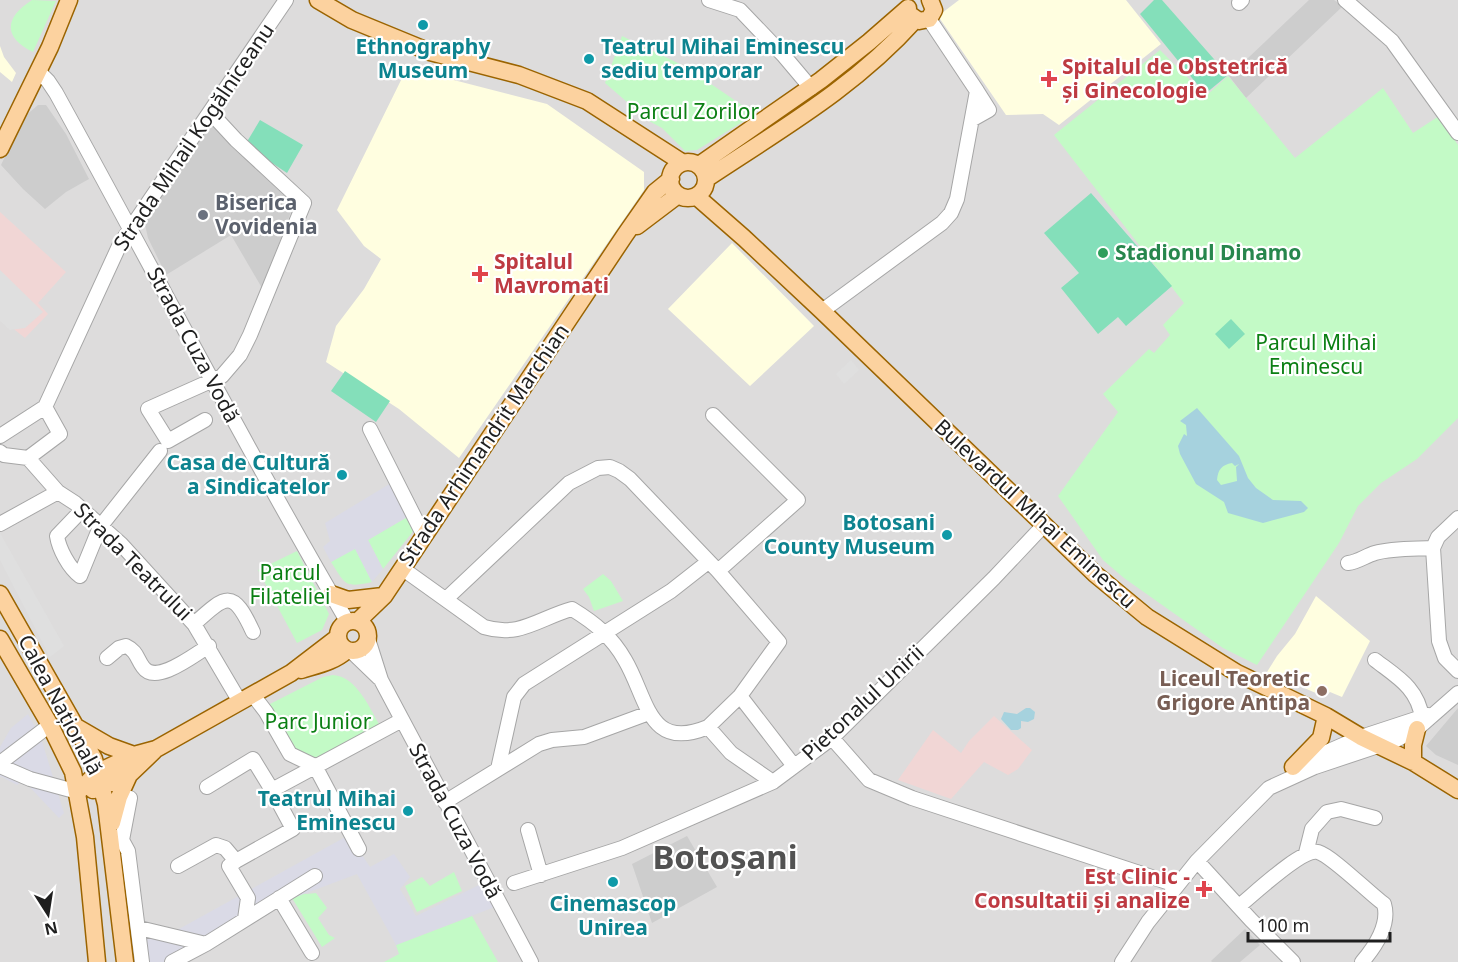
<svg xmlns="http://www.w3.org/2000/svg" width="1458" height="962" font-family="'Noto Sans',sans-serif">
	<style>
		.residential { fill: #dddcdc }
		.commercial { fill: #f1d6d5 }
		.education { fill: #fffee0 }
		.religious { fill: #cdcdcd }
		.park { fill: #c3fac6 }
		.pitch { fill: #84dfba }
		.parking { fill: #dfdfdf }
		.plaza { fill: #dadae6 }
		.water { fill: #a6d2de; fill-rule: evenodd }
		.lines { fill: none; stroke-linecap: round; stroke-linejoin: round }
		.minor-casing { stroke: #a6a6a6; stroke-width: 16 }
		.major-casing { stroke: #9b6400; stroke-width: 19 }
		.minor { stroke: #fff; stroke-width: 14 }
		.major { stroke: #fcd29f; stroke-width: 16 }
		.culture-dot { fill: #0f9aa8; stroke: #fff; stroke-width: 2 }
		.health-dot { fill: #e0444e; stroke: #fff; stroke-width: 2 }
		.worship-dot { fill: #6b7280; stroke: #fff; stroke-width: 2 }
		.leisure-dot { fill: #2e9e5b; stroke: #fff; stroke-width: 2 }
		.education-dot { fill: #8d6e63; stroke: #fff; stroke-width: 2 }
		.labels { text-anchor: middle; stroke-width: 4.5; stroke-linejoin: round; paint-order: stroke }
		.culture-label { font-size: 21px; font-weight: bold; fill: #0d838f; stroke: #fff; text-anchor: end }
		.health-label { font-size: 21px; font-weight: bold; fill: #be3a42; stroke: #fff; text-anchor: start }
		.park-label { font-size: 21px; fill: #0b7f13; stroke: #fff }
		.street-label { font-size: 21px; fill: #1f1f1f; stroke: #fff }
		.worship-label { font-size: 21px; font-weight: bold; fill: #5b616d; stroke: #fff; text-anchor: start }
		.leisure-label { font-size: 21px; font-weight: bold; fill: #27864d; stroke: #fff; text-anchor: start }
		.education-label { font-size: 21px; font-weight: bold; fill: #785e54; stroke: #fff; text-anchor: end }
		.town-label { font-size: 33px; font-weight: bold; fill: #525252; stroke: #fff }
	</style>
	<rect width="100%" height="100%" fill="#f0ece6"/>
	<!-- residential -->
	<path class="residential" d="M0,0H1458V962H0Z"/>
	<!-- commercial -->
	<path class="commercial" d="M0,212L66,272L38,303L48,314L25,338L0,318Z
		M994,716L1032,750L1018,769L1008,775L984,762L951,799L898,780L933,730L961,753L969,741Z"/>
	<!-- education -->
	<path class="education" d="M959,0H1126L1161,44L1059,125L1043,114L1006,115L938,16Z
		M0,46L4,57L16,73L12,82L0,72Z
		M407,68L547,104L644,172V190L459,458L399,409L326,362L336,326L364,289L381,259L364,246L337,210Z
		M732,243L814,326L750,386L668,309Z
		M1316,596L1370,641L1342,697L1330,692L1325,697L1267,672L1277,656L1295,634Z"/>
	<!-- religious -->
	<path class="religious" d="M1309,0H1334L1343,6L1246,98L1229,76Z
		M38,105H46L66,134L89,179L66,192L45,209L23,189L1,165L24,117Z
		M211,120L294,204L262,288L231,235L166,275L148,238L144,220Z
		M1458,708V765L1436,755L1426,746Z
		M687,836L717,887L652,923L632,864Z
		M1245,929L1260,945L1240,962H1212L1211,961Z"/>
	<!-- park -->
	<path class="park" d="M32,0L56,1L33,52C3,37 4,18 32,0Z
		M622,36L686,67L755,114L697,150L685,151L662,128L649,121L605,83Z
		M1160,50L1206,96L1228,76L1295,158L1383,88L1413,133L1439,116L1458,145V418L1417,459L1381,483L1358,506L1339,543L1257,665L1223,648L1124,578L1103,560L1058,496L1118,412L1103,394L1149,349L1154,353L1170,335L1163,325L1184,303L1054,135Z
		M414,513L419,524L383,569L368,540Z
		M355,548L372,582C344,588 346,585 331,562Z
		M297,551L329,614L322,630L297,643L258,570Z
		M603,574L611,581L623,601L594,611L589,597L583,589Z
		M333,675C358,677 370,710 382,729L324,761L290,754L264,707L323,677Z
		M454,872L462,891L417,912L405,886L422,877L430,886Z
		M298,892L307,894L316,893L327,908L318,918L329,935L335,938L322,947L292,898Z
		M472,916L498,962H384L399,954L396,945Z"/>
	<!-- pitch -->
	<path class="pitch" d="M1154,0H1162L1228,75L1205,94L1140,14Z
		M260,120L303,145L287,173L245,145Z
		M1091,193L1172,286L1126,326L1118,317L1098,334L1061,288L1079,273L1044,233Z
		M1231,319L1245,334L1229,349L1215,334Z
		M345,371L390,401L376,422L331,391Z"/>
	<!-- parking -->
	<path class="parking" d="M0,270L43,312L25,328L10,330L0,321Z
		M851,360L859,370L844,384L836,374Z
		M0,533L64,646L50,657L0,560Z"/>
	<!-- plaza -->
	<path class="plaza" d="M396,480L414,513L368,540L383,569L372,582L355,549L331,562L323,547L330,541L325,523Z
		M28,714L41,738L64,813L59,818L23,780L17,785L2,777H0V747L11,728Z
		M349,835L370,867L394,854L410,877L400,889L416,916L487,881L500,905L396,945L357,874L288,900L267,915L181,962H144L145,926L158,930L179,929Z"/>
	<!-- water -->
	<path class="water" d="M1197,408L1239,456L1248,478L1256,488L1273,500L1301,501L1308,508L1304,512L1263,523L1228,513L1224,502L1196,484L1180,454L1178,446L1184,434L1187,436L1186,425L1180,421ZM1232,463L1235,466L1239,464L1236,467L1237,481L1221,485L1217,480C1218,469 1222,465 1232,463Z
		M1026,708H1030L1035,712L1034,719L1028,722L1021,721V728L1018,730H1011L1001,719L1004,712L1017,714Z"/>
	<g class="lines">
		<defs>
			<path id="minor" d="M709,0L740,10L784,56L811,88
				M1345,0L1392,41L1458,133
				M1239,3L1242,0
				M38,71L48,81L56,93C153,269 246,448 347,621
				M973,119L989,110L977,91
				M822,311L942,223L951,213L957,199L977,91L929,19
				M713,415L798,500L718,571
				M205,420L168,441L148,409L222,376L240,355L250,335L304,203L236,140L210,112
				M370,429L424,536
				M0,436L45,407L120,244L286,0
				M0,452L4,455L28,458L58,492L75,503L121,544L194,624L240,702
				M28,458L60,434L45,407
				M82,510L57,536C59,549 69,568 80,576L100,527L160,451
				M1458,518L1438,537L1433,548L1439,641L1445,658L1458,671
				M0,524L58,492
				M1348,563C1358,562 1365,556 1375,553C1393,548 1414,549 1433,548
				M403,569L484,627C520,638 539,618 572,609C595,623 612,637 625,660C648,699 648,752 708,727L731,753L773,782
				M446,599L569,483L598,468L610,467L619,471L630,479L718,571L779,642L740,696L708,727
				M194,624C227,594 233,589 253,632
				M368,639L381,680L531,962
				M351,651L379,678
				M107,658L119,648L126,646C137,651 137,659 143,667C156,686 195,654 209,646
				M1375,660C1397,677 1418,688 1422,718
				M253,695L266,712L290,754L315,766L359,849
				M740,696L794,766
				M832,738L869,780L912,798L1176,885
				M0,763L50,725
				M1297,765L1361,737L1428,715
				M0,766L30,779L78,792
				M498,769L514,697L524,684L671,591L708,562
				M207,787L253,759L272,790
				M130,798L122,840L128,851L142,962
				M445,802L539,744L552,740L584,737L649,713
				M528,830L541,875
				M1306,853L1312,829L1327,812L1341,809L1375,818
				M236,861L229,866L248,898L245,919
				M1197,861L1251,920L1293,962
				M178,866L216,845L225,848L236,861L293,829L272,790L402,720
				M514,883L622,848L773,782L832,738L994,578L1044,525
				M279,898L312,953
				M1239,906C1253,895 1302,848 1318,852C1332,856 1370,894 1384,904C1390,924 1375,947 1362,962
				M139,928L206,944
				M172,962L206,944L315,876
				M1122,962L1148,922L1197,861L1269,788L1315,767L1396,740L1417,729L1458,693"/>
			<path id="major" d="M318,0L352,20L430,52L519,75L587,101L683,163
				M909,14L919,21L929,19L934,10L930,0
				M0,149L50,47L69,0
				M670 180a18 18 0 1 1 36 0a18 18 0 1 1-36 0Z
				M699,165L821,80L869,42L908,8
				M706,179C781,129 854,88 915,20
				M696,196L744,238L822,311L1095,574L1147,617L1237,673L1326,716L1361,737L1413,762L1458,790
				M637,226L678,195
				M0,594L94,759L106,804L125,962
				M331,594L348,600L383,596
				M338 636a15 15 0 1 1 30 0a15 15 0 1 1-30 0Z
				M358,621L384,596L625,235L655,192L671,179
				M0,639L50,725L73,772L85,837L97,962
				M301,670C317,665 334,662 347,650
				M78,728L109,746L134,755
				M1413,762V745L1417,729
				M1293,767L1321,738L1326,716
				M93,790L129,775L154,751
				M78,792L98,772L134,755L156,749L291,673L338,637
				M112,823L119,797L129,775"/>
		</defs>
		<!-- minor casing -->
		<use href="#minor" class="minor-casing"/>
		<!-- major casing -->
		<use href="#major" class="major-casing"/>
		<!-- minor -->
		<use href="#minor" class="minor"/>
		<!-- major -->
		<use href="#major" class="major"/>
	</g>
	<!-- markers -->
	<g class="culture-dot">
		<circle cx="423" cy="25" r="6"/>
		<circle cx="589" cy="59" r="6"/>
		<circle cx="342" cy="475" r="6"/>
		<circle cx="947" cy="535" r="6"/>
		<circle cx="408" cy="811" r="6"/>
		<circle cx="613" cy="882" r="6"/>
	</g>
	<g class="health-dot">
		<path d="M1046 70h6v6h6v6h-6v6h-6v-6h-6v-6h6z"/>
		<path d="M477 265h6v6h6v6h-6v6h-6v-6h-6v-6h6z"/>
		<path d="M1201 880h6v6h6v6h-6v6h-6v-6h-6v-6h6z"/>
	</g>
	<circle class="worship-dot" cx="203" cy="215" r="6"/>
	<circle class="leisure-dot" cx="1103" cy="253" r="6"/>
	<circle class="education-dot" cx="1322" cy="691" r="6"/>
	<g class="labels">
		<!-- culture labels -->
		<g class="culture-label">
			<text x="423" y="54" text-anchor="middle">Ethnography<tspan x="423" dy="24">Museum</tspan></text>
			<text x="601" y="54" text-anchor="start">Teatrul Mihai Eminescu<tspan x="601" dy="24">sediu temporar</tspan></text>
			<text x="330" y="470">Casa de Cultură<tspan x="330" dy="24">a Sindicatelor</tspan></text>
			<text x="935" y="530">Botosani<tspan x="935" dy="24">County Museum</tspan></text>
			<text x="396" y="806">Teatrul Mihai<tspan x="396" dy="24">Eminescu</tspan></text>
			<text x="613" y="911" text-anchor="middle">Cinemascop<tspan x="613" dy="24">Unirea</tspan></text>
		</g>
		<!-- health labels -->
		<g class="health-label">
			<text x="1062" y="74">Spitalul de Obstetrică<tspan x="1062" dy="24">și Ginecologie</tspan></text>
			<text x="494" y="269">Spitalul<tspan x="494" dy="24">Mavromati</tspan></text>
			<text x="1190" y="884" text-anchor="end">Est Clinic -<tspan x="1190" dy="24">Consultatii și analize</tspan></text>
		</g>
		<!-- park labels -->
		<g class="park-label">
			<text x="693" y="119">Parcul Zorilor</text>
			<text x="1316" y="350">Parcul Mihai<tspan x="1316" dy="24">Eminescu</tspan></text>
			<text x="290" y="580">Parcul<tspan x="290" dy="24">Filateliei</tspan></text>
			<text x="318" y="729">Parc Junior</text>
		</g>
		<!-- street labels -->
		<g class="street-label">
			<text transform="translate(194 137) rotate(-56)" y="7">Strada Mihail Kogălniceanu</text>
			<text transform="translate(193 345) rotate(62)" y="7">Strada Cuza Vodă</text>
			<text transform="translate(484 445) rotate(-56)" y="7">Strada Arhimandrit Marchian</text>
			<text transform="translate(1035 514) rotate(43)" y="7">Bulevardul Mihai Eminescu</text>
			<text transform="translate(133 562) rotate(45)" y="7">Strada Teatrului</text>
			<text transform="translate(863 703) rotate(-43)" y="7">Pietonalul Unirii</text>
			<text transform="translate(60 705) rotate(62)" y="7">Calea Națională</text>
			<text transform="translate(455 821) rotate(62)" y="7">Strada Cuza Vodă</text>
		</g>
		<!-- worship labels -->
		<g class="worship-label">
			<text x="215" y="210">Biserica<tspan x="215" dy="24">Vovidenia</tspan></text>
		</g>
		<!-- leisure labels -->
		<g class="leisure-label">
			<text x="1115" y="260">Stadionul Dinamo</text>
		</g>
		<!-- education labels -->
		<g class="education-label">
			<text x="1310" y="686">Liceul Teoretic<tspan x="1310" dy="24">Grigore Antipa</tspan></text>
		</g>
		<!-- town labels -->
		<g class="town-label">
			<text x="725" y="869">Botoșani</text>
		</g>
	</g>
	<!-- north arrow -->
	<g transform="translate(48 914) rotate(168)" stroke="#ffffff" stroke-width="4.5" paint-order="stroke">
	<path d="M0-4.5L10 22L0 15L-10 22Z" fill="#1f1f1f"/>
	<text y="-9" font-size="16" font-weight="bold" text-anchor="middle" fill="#1f1f1f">N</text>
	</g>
	<!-- scale -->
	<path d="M1248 932v9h142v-9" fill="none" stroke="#1f1f1f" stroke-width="3"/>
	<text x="1257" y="932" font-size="18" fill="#1f1f1f" stroke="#ffffff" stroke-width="4.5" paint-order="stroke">100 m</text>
</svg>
